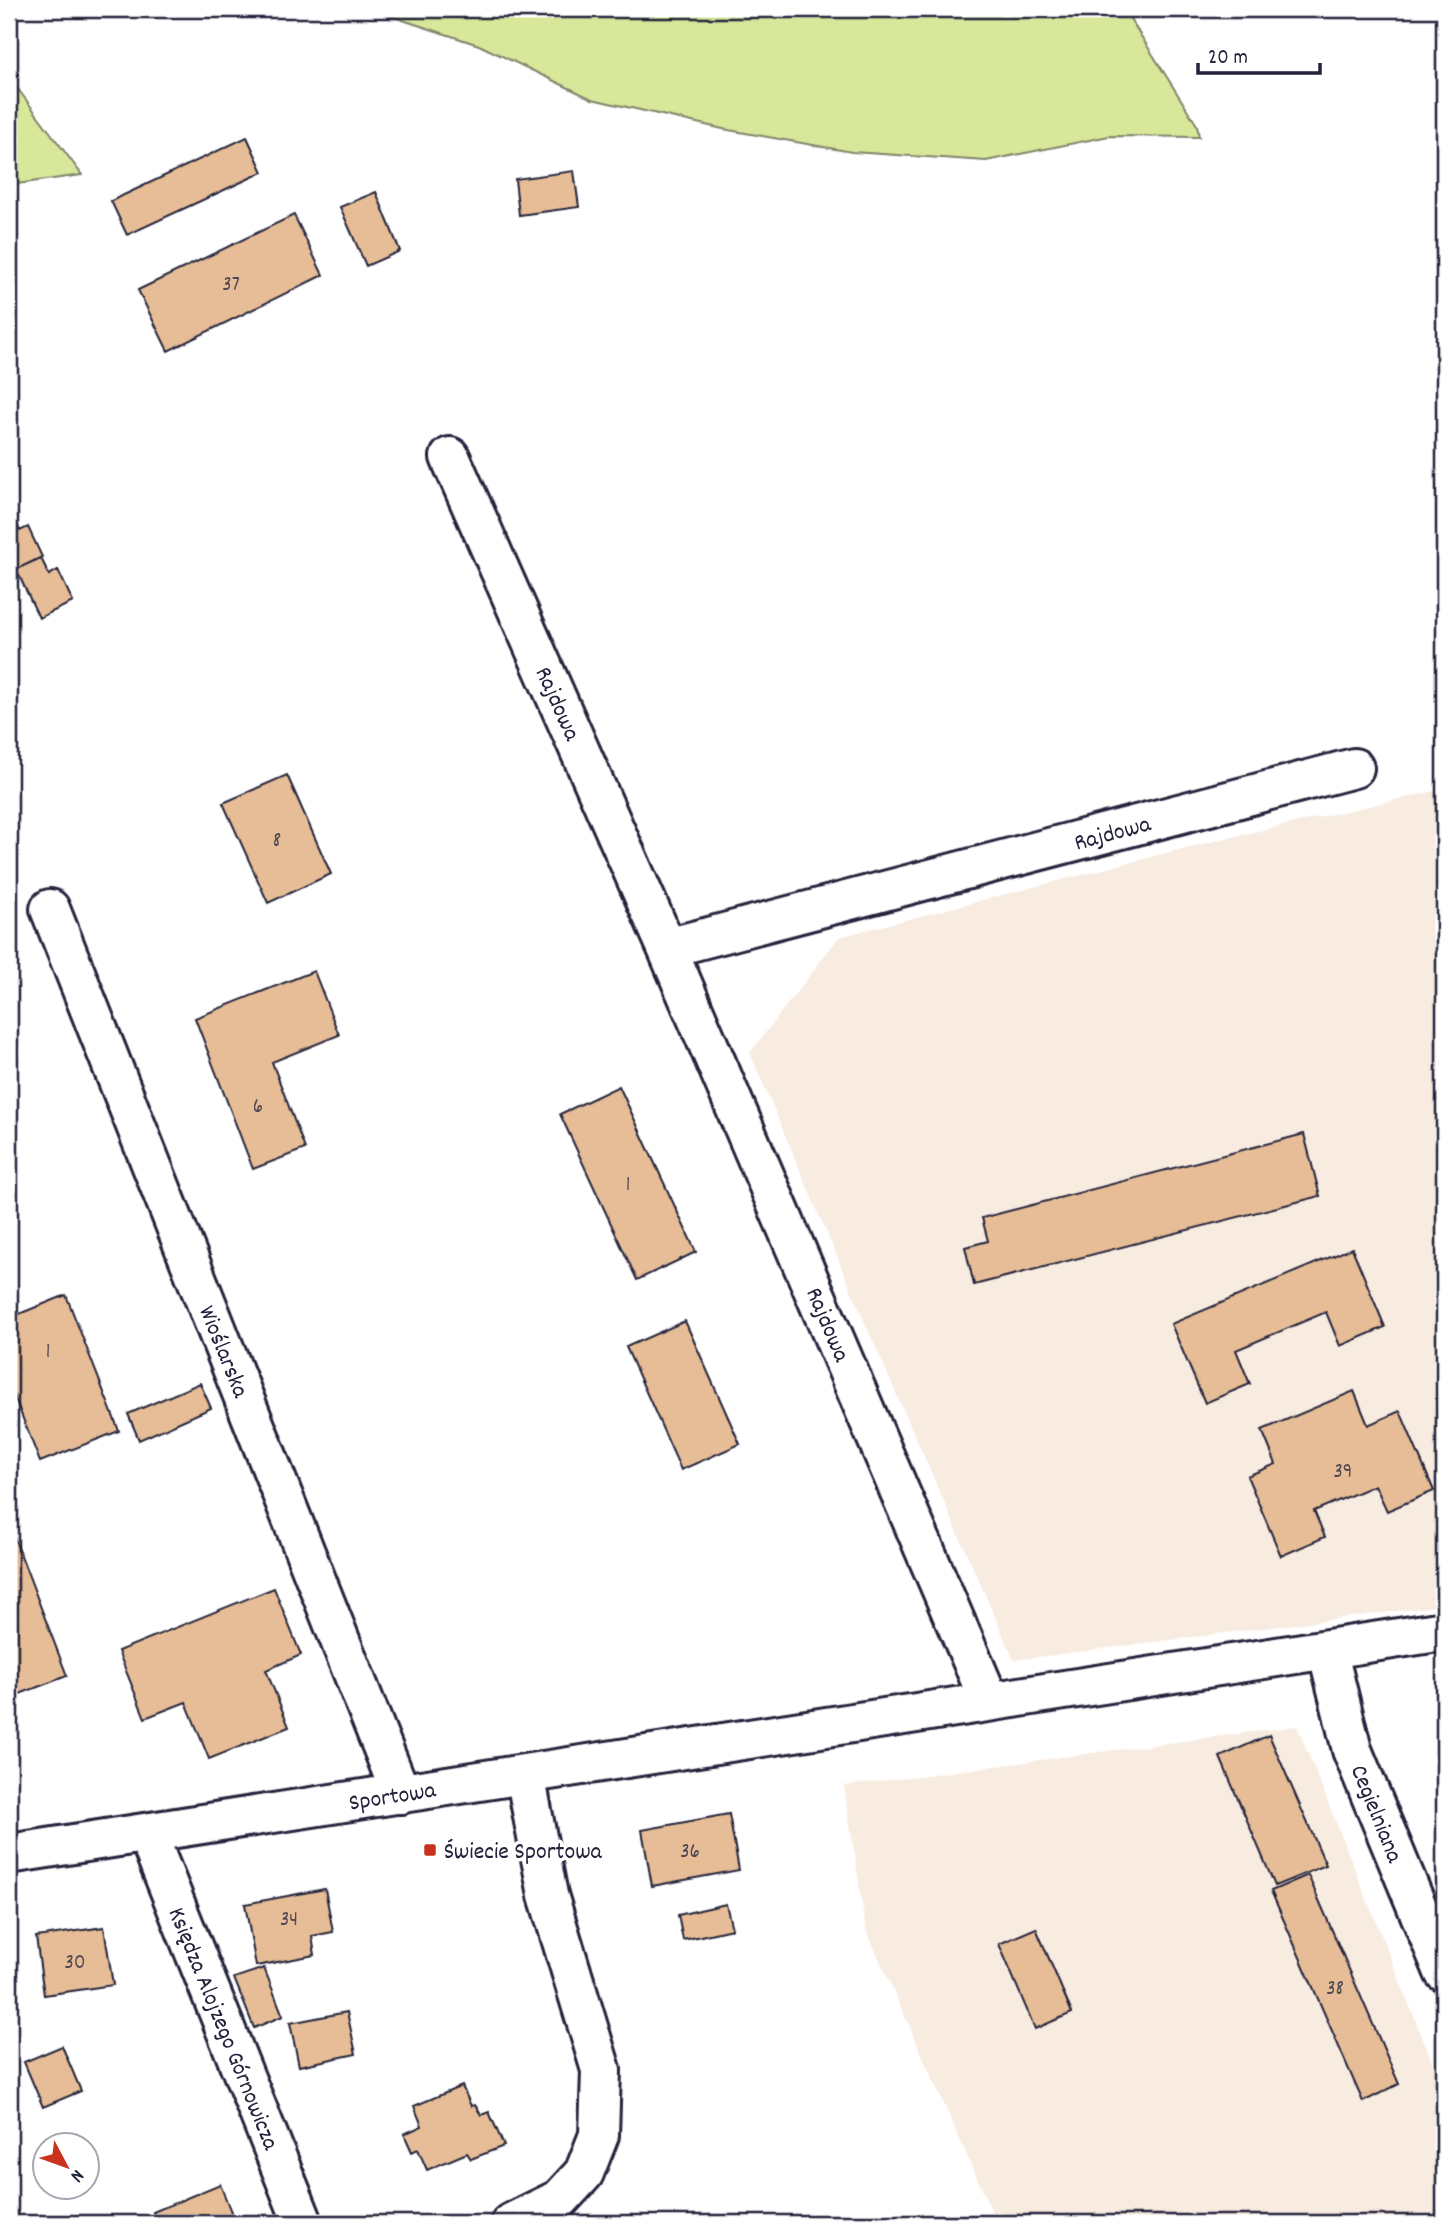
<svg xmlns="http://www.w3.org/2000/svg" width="1453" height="2232" font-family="Dekko,sans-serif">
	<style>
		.built { fill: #f8ebe0 }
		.green { fill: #d8e79a; stroke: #7d846a; stroke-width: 2 }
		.building { fill: #e6bd96; stroke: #22223b; stroke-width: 2 }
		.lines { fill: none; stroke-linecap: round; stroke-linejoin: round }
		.minor-casing { stroke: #22223b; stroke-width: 44 }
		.minor { stroke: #fff; stroke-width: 38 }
		.poi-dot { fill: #c8321e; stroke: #fff; stroke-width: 2.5 }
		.labels { text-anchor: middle; stroke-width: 7; stroke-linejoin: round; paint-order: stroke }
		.number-label { font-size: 21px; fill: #534952 }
		.street-label { font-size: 24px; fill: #22223b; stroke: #fff }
		.poi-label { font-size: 24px; fill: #22223b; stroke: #fff; text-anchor: start }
	</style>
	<rect width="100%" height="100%" fill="#fff"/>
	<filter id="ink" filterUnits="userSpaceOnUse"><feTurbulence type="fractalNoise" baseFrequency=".0143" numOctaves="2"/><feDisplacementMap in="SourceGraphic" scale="14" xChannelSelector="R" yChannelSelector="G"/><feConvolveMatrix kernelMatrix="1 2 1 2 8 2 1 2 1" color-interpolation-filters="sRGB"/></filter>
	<g filter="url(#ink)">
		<!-- built -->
		<path class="built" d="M1435,791L1444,809V1605L1014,1660L873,1341L750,1053L839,937L1206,843Z
			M1297,1726L1444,2091V2223H997L866,1929L844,1786Z"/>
		<!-- green -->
		<path class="green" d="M369,9H1124L1197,125L1199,137L1109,136L986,161L852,152L723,129L592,99L479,45Z
			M9,77L82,175L9,185Z"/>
		<!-- building -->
		<path class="building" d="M247,137L263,172L127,235L111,201Z
			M574,171L579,207L519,215L515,179Z
			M376,192L400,251L366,266L340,207Z
			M294,215L323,275L168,351L138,290Z
			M9,507L20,531L28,527L42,557L13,571L9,563Z
			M41,558L49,575L58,570L73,602L39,618L16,569Z
			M287,775L331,874L268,903L223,803Z
			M314,971L339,1035L272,1062L305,1149L253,1169L195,1018Z
			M619,1086L696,1252L637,1280L560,1114Z
			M1304,1134L1320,1196L974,1285L965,1247L988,1241L982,1218Z
			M1352,1248L1385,1327L1340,1346L1326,1312L1236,1350L1250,1384L1205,1403L1171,1324Z
			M66,1295L119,1431L40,1462L9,1383V1318Z
			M685,1321L740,1444L681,1470L626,1347Z
			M200,1383L211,1408L139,1440L128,1414Z
			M1354,1391L1368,1425L1400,1411L1434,1491L1387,1511L1375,1485L1314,1511L1325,1537L1281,1556L1247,1476L1276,1464L1262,1430Z
			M9,1524L67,1676L9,1698Z
			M274,1588L301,1655L266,1670L289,1727L209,1759L186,1702L145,1718L118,1651Z
			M1269,1735L1326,1865L1275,1886L1220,1757Z
			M729,1814L739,1870L652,1886L642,1830Z
			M1308,1875L1399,2084L1363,2102L1271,1891Z
			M325,1889L333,1932L312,1936L315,1955L256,1966L245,1904Z
			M726,1904L732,1929L683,1940L678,1915Z
			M104,1927L113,1985L44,1995L36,1937Z
			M1036,1928L1072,2013L1035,2029L999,1944Z
			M264,1968L283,2016L254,2028L234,1978Z
			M347,2012L356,2054L299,2066L290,2023Z
			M62,2046L81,2091L43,2107L24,2062Z
			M462,2086L471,2106L475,2105L481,2115L489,2112L504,2146L471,2159L467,2153L427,2170L418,2149L412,2152L404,2134L422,2126L414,2106Z
			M220,2184L235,2222L157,2223L153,2212Z"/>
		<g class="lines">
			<defs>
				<path id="minor" d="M450,457L667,948L989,1700
					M50,909L401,1794
					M667,948L1354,768
					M1327,1649L1352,1750L1444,1972
					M147,1833L303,2223
					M9,1854C488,1782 965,1703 1444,1631
					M511,2223L560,2199L584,2173L599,2135L601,2070L548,1895L525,1774"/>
			</defs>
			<!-- minor casing -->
			<use href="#minor" class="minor-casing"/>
			<!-- minor -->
			<use href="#minor" class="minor"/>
		</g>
	</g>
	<!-- markers -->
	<rect class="poi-dot" x="423" y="1843" width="14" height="14" rx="3.5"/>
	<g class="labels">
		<!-- number labels -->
		<g class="number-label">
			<text x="231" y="290">37</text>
			<text x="277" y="846">8</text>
			<text x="258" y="1112">6</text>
			<text x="628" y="1190">1</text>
			<text x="48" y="1357">1</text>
			<text x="1343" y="1477">39</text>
			<text x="690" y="1857">36</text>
			<text x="289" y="1925">34</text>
			<text x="75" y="1968">30</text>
			<text x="1335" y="1994">38</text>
		</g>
		<!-- street labels -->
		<g class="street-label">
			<text transform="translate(559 703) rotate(66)" y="8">Rajdowa</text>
			<text transform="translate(1112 832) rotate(-15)" y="8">Rajdowa</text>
			<text transform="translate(829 1324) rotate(67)" y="8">Rajdowa</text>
			<text transform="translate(225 1351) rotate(68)" y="8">Wioślarska</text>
			<text transform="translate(392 1795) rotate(-9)" y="8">Sportowa</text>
			<text transform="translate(1378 1813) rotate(68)" y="8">Cegielniana</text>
			<text transform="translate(225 2028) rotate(68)" y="8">Księdza Alojzego Górnowicza</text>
		</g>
		<!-- poi labels -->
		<g class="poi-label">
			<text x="444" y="1858">Świecie Sportowa</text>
		</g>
	</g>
	<!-- margin -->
	<rect width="1453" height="2232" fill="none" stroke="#fff" stroke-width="35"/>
	<rect x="18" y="18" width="1418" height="2197" fill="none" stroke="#22223b" stroke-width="2.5" filter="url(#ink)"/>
	<!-- north arrow -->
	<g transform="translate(66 2166) rotate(131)"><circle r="33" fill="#ffffff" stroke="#a7a7b1" stroke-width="2"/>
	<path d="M0-5L12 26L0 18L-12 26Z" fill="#c8321e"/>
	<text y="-10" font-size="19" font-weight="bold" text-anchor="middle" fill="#22223b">N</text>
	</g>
	<!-- scale -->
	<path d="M1198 63v10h122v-10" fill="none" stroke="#22223b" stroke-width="3.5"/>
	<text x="1208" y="63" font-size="21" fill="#22223b" stroke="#ffffff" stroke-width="5" paint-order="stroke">20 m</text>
</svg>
